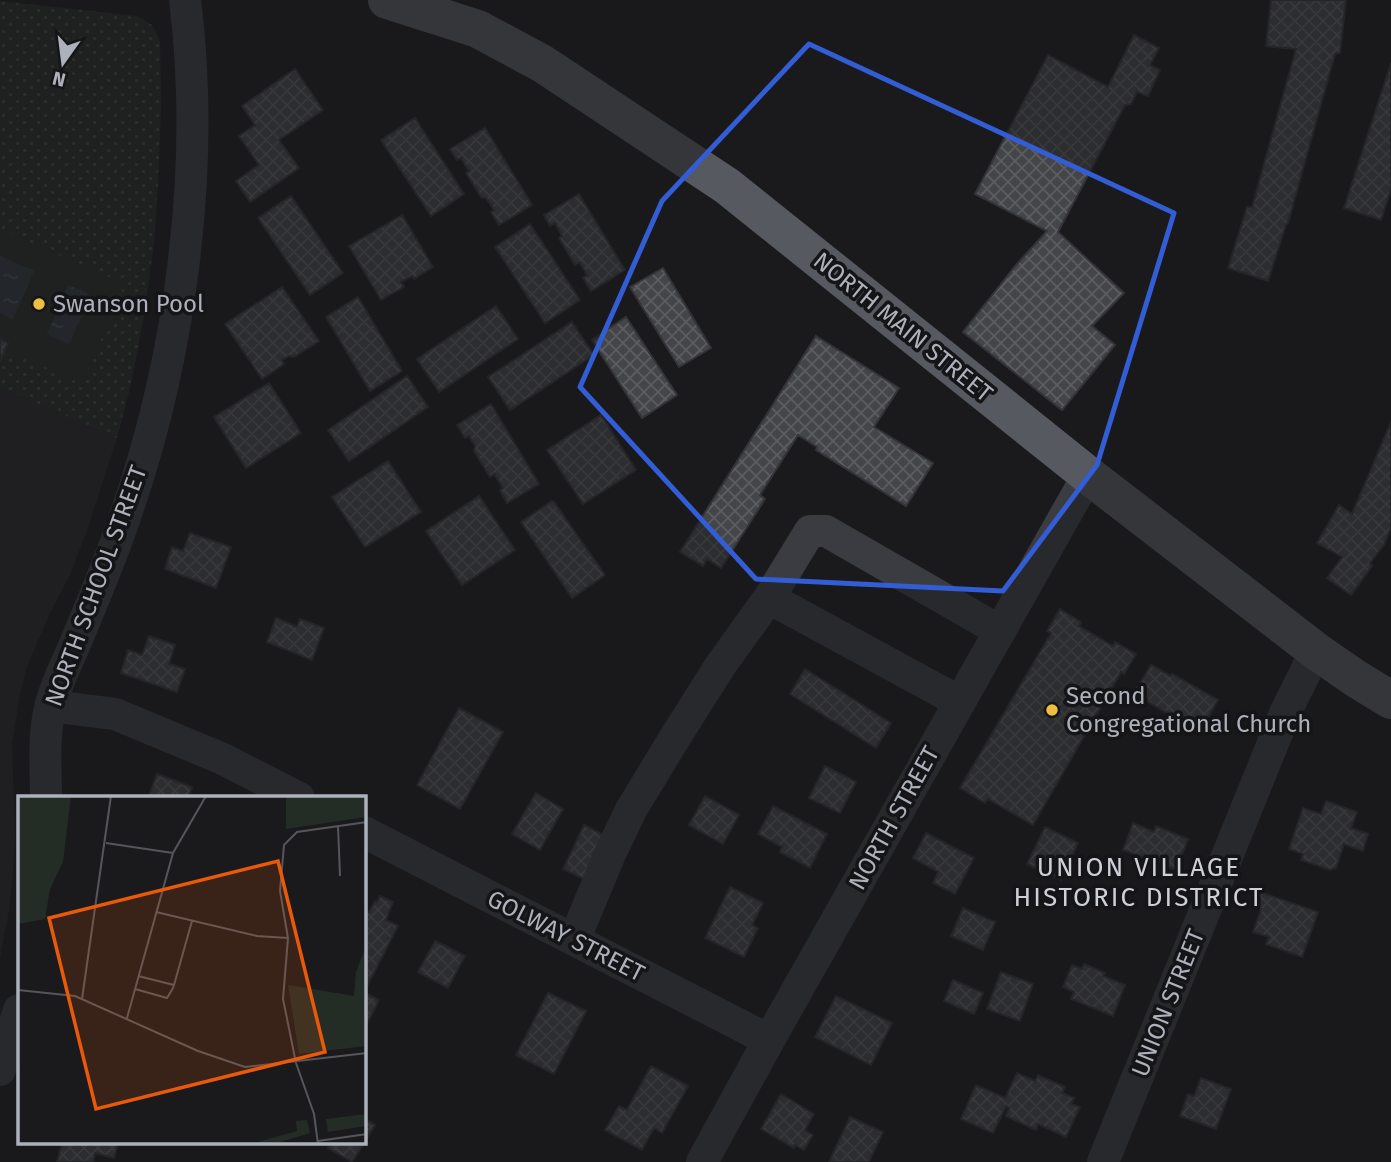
<svg xmlns="http://www.w3.org/2000/svg" width="1391" height="1162" font-family="'Fira Sans',sans-serif">
	<style>
		.built { fill: #262629 }
		.park { fill: url(#park-dots) }
		.garden { fill: #242c26 }
		.water { fill: url(#water-ripples) }
		.building { fill: url(#building-cross-hatch); stroke: #343438; stroke-width: 2 }
		.lines { fill: none; stroke-linecap: round; stroke-linejoin: round }
		.minor { stroke: #3b3c41; stroke-width: 32 }
		.major { stroke: #575960; stroke-width: 38 }
		.marked { fill: none; stroke: #335dd4; stroke-width: 5; stroke-linejoin: round }
		.poi-dot { fill: #eebe41; stroke: #151517; stroke-width: 2.5 }
		.labels { text-anchor: middle; stroke-width: 7; stroke-linejoin: round; paint-order: stroke }
		.poi-label { font-size: 24px; fill: #adb1bb; stroke: #151517; text-anchor: start }
		.street-label { font-size: 24px; fill: #adb1bb; stroke: #151517 }
		.neighbourhood-label { font-size: 26px; letter-spacing: 2px; fill: #ced0d7; stroke: #151517 }
		.inset-road { fill: none; stroke: #55565c; stroke-width: 2 }
		.view { fill: #e8590c; fill-opacity: 0.15; stroke: #e8590c; stroke-width: 3.5 }
		.inset-edge { fill: none; stroke: #adb1bb; stroke-width: 3.5 }
	</style>
	<defs>
		<pattern id="park-dots" width="8" height="8" patternUnits="userSpaceOnUse" patternTransform="scale(1.75)"><rect width="8" height="8" fill="#242c26"/><path d="M2 2h.1M6 6h.1" fill="none" stroke="#414844" stroke-width="1.8" stroke-linecap="round"/></pattern>
		<pattern id="water-ripples" width="26" height="14" patternUnits="userSpaceOnUse" patternTransform="scale(1.75)"><rect width="26" height="14" fill="#303840"/><path d="M2 4q2-2 4 0t4 0M15 11q2-2 4 0t4 0" fill="none" stroke="#4b525a"/></pattern>
		<pattern id="building-cross-hatch" width="8" height="8" patternUnits="userSpaceOnUse" patternTransform="scale(1.75)"><rect width="8" height="8" fill="#444549"/><path d="M0 0l8 8M0 8l8-8" fill="none" stroke="#5c5d61"/></pattern>
	</defs>
	<rect width="100%" height="100%" fill="#1a1a1c"/>
	<!-- built -->
	<path class="built" d="M0,386L117,438L86,533L70,575L52,609L37,643L27,667L20,693L12,745L15,835L13,873L9,911L0,958Z"/>
	<!-- park -->
	<path class="park" d="M0,1L137,16L152,25L160,41L161,104L158,184L154,243L145,309L131,384L117,438L0,387Z"/>
	<!-- garden -->
	<path class="garden" d="M0,229L125,284L82,383L5,350L8,343L0,339V313L12,319L34,271L0,256Z"/>
	<!-- water -->
	<path class="water" d="M0,256L34,271L13,319L0,313Z
		M68,285L91,295L69,344L47,334Z"/>
	<!-- building -->
	<path class="building" d="M1271,0H1346L1340,53L1335,54L1288,223L1286,225L1268,281L1228,268L1247,207H1252L1296,49L1266,46Z
		M1134,35L1159,48L1150,65L1160,70L1148,96L1137,92L1131,104L1125,105L1058,232L1124,293L1092,326L1115,345L1062,410L963,332L1016,265L1047,231L975,194L1048,55L1108,87Z
		M1391,63V189L1381,220L1344,208Z
		M295,69L323,110L279,140L299,168L250,202L236,181L259,165L239,136L255,125L242,106Z
		M415,118L464,194L431,216L381,140Z
		M485,128L532,205L499,225L491,212L494,210L486,198L481,197L466,173L469,171L461,158L457,160L450,149Z
		M579,194L625,270L591,291L583,278L587,275L579,262L575,265L559,238L562,236L555,223L550,226L544,215Z
		M291,196L343,273L310,295L258,218Z
		M402,215L433,267L414,279L412,276L401,282L404,287L381,300L349,246Z
		M530,224L580,300L545,323L495,247Z
		M663,268L711,348L679,367L630,287Z
		M282,287L319,341L294,357L289,356L282,360L284,364L262,379L225,324Z
		M358,297L402,371L370,391L326,317Z
		M496,306L518,339L439,392L417,359Z
		M626,317L677,395L642,418L592,340Z
		M572,322L594,355L510,410L488,377Z
		M816,336L899,388L874,427L933,463L906,506L816,450L817,447L798,435L760,495L765,499L721,568L707,559L703,566L680,552Z
		M0,339L8,343L0,361Z
		M407,376L428,407L349,461L328,430Z
		M269,383L301,433L246,468L214,417Z
		M491,404L539,484L507,503L500,490L503,488L494,474L490,477L474,451L475,446L469,436L465,438L457,425Z
		M601,415L636,470L583,504L547,450Z
		M1391,422V528L1384,545L1370,563L1372,566L1351,595L1327,578L1342,557L1317,543L1339,505L1352,514Z
		M388,461L421,512L365,547L332,497Z
		M479,496L515,550L462,585L426,531Z
		M552,501L554,502L605,575L572,598L521,522Z
		M190,533L231,547L216,588L165,569L172,547L183,551Z
		M1060,609L1081,622L1079,626L1113,646L1115,642L1136,654L1124,674L1121,672L1033,825L988,799L985,803L960,788L1051,633L1047,631Z
		M276,618L297,627L300,619L324,628L312,660L267,642Z
		M149,636L175,645L169,664L185,669L177,692L121,673L128,650L142,655Z
		M1151,665L1171,676L1172,674L1218,700L1200,732L1148,702L1147,698L1135,691Z
		M805,669L891,723L876,748L790,694Z
		M459,708L503,732L460,809L417,785Z
		M825,766L856,782L840,813L809,798Z
		M157,774L192,787L188,798H148Z
		M536,793L563,809L540,850L512,834Z
		M705,796L739,815L723,844L689,825Z
		M1326,801L1357,812L1351,828L1368,834L1363,851L1344,844L1336,868L1330,870L1301,860L1303,854L1289,849L1303,808L1321,814Z
		M773,806L827,834L810,868L780,852L782,847L758,834Z
		M1133,823L1154,832L1156,826L1188,839L1176,870L1123,850Z
		M584,825L611,839L590,882L563,869Z
		M1045,827L1078,843L1061,880L1027,864Z
		M926,833L974,858L955,894L933,883L938,872L913,858Z
		M730,887L763,903L752,925L758,928L744,957L705,938Z
		M1257,891L1318,912L1302,957L1266,944L1269,937L1253,932L1261,909L1252,906Z
		M380,896L393,902L386,920L398,926L364,992L379,1000L364,1030V909L369,912L375,901L377,902Z
		M963,908L995,922L983,950L951,936Z
		M435,941L465,956L448,988L418,972Z
		M1084,964L1105,973L1103,976L1125,985L1113,1016L1071,999L1074,992L1063,987L1072,965L1082,969Z
		M1001,972L1033,984L1020,1021L987,1009Z
		M953,980L983,993L974,1014L944,1001Z
		M548,993L586,1011L554,1074L516,1055Z
		M836,996L892,1023L871,1065L815,1037Z
		M651,1066L688,1086L662,1133L654,1128L642,1150L605,1130L619,1106L627,1110Z
		M1017,1073L1035,1081L1038,1075L1065,1087L1062,1093L1074,1098L1071,1104L1080,1107L1066,1137L1038,1124L1036,1130L1006,1116L1009,1108L1006,1106L993,1133L961,1119L976,1085L1005,1098Z
		M1201,1078L1231,1089L1216,1129L1180,1116L1188,1094L1194,1096Z
		M781,1094L814,1114L805,1130L813,1135L804,1150L795,1145L794,1148L761,1129Z
		M850,1117L883,1132L869,1162H829Z
		M364,1118L375,1125L364,1143Z
		M62,1143H118L114,1158L95,1153L93,1162H57Z
		M331,1143H364L352,1162L328,1148Z"/>
	<g class="lines">
		<!-- minor -->
		<path class="minor" d="M960,702L769,598L810,531H826L1000,631
			M51,706L115,714L223,759L299,798
			M46,798C46,768 43,738 50,708C55,686 66,665 75,644C93,600 112,557 127,511C181,354 206,166 185,0
			M364,832L769,1040
			M574,940L610,854L631,810L674,739L720,666L769,598
			M0,1070L19,1010
			M702,1162L769,1040L1088,475
			M1103,1162L1286,711L1316,651"/>
		<!-- major -->
		<path class="major" d="M387,0L478,29L543,64L727,186L1088,475L1316,651L1355,678L1391,700"/>
	</g>
	<!-- marked area -->
	<path d="M0 0H1391V1162H0ZM809,44L1174,213L1097,465L1003,591L756,579L580,387L662,201Z" fill="#1a1a1c" fill-opacity=".55" fill-rule="evenodd"/>
	<path class="marked" d="M809,44L1174,213L1097,465L1003,591L756,579L580,387L662,201Z"/>
	<!-- markers -->
	<g class="poi-dot">
		<circle cx="39" cy="304" r="7"/>
		<circle cx="1052" cy="710" r="7"/>
	</g>
	<g class="labels">
		<!-- poi labels -->
		<g class="poi-label">
			<text x="53" y="312">Swanson Pool</text>
			<text x="1066" y="704">Second<tspan x="1066" dy="28">Congregational Church</tspan></text>
		</g>
		<!-- street labels -->
		<g class="street-label">
			<text transform="translate(903 327) rotate(39)" y="8">NORTH MAIN STREET</text>
			<text transform="translate(96 586) rotate(-70)" y="8">NORTH SCHOOL STREET</text>
			<text transform="translate(894 818) rotate(-61)" y="8">NORTH STREET</text>
			<text transform="translate(566 936) rotate(27)" y="8">GOLWAY STREET</text>
			<text transform="translate(1168 1003) rotate(-68)" y="8">UNION STREET</text>
		</g>
		<!-- neighbourhood labels -->
		<g class="neighbourhood-label">
			<text x="1139" y="876">UNION VILLAGE<tspan x="1139" dy="30">HISTORIC DISTRICT</tspan></text>
		</g>
	</g>
	<!-- overview -->
	<g transform="translate(18 796)">
		<rect width="348" height="348" fill="#1a1a1c"/>
		<path d="M0,0H53L45,66L32,93L27,123L0,128ZM268,0H348V21L268,33ZM348,150V250L281,258L270,189L336,200L338,176ZM348,318V330L310,336L308,323ZM289,324L292,337L256,348H232L279,335L278,325Z" fill="#242c26"/>
		<path d="M278,196L314,204L311,220L275,214Z" fill="#242c26"/>
		<path class="inset-road" d="M320,30L322,80M88,47L155,57M138,116L239,140L270,142M156,189L174,125M117,193L149,202L155,192L156,189L120,180M0,194L57,200L180,255L227,271L349,257M64,203L93,0M109,222L155,57L188,0M278,267L265,203L270,142L262,95L266,49L279,36L349,26M278,267L296,318L300,348M300,345L349,338"/>
		<path class="view" d="M260,65L307,256L78,313L31,122Z"/>
		<rect width="348" height="348" class="inset-edge"/>
	</g>
	<!-- north arrow -->
	<g transform="translate(63 63) rotate(194)" stroke="#151517" stroke-width="5" paint-order="stroke">
	<path d="M0-5L12 26L0 18L-12 26Z" fill="#adb1bb"/>
	<text y="-10" font-size="19" font-weight="bold" text-anchor="middle" fill="#adb1bb">N</text>
	</g>
</svg>
